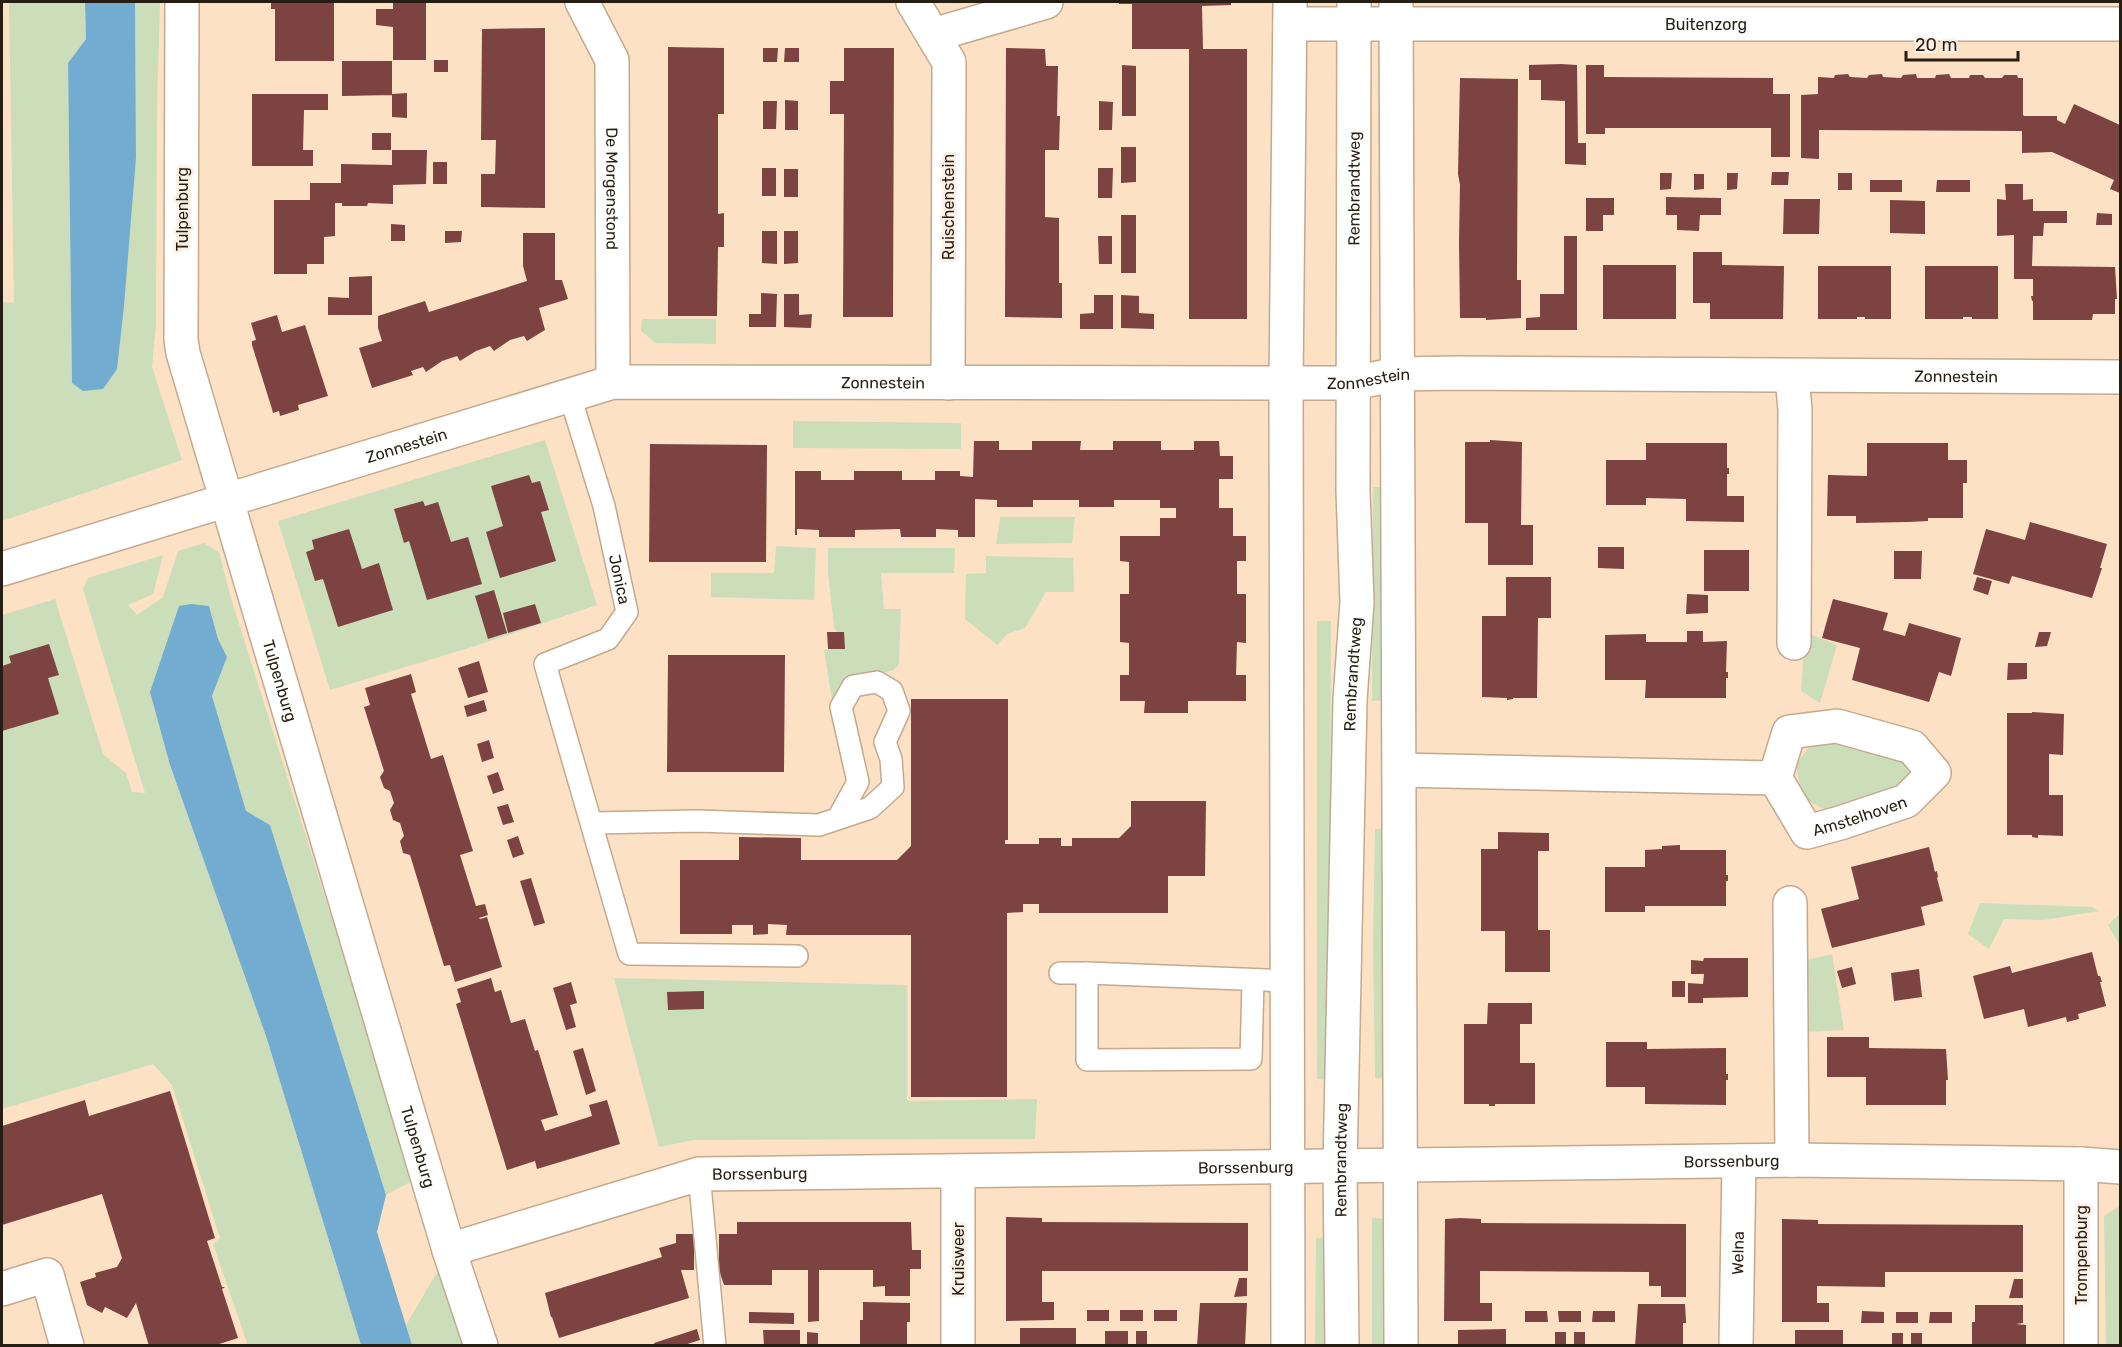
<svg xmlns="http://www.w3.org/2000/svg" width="2122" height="1347" font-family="Rubik,sans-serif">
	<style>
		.green { fill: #cbdeb9 }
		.water { fill: #72acd0 }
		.building { fill: #7c4340 }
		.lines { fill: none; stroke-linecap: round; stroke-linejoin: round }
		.lane-casing { stroke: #c3a98e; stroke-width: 24 }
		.street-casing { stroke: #c3a98e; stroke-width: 36 }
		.secondary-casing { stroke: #c3a98e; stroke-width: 36 }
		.lane { stroke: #fff; stroke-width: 21 }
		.street { stroke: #fff; stroke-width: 33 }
		.secondary { stroke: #fff; stroke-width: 33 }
		.labels { text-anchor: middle; stroke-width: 6; stroke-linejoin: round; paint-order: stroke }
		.street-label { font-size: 16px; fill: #271e13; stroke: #fcf1e6 }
	</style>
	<rect width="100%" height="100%" fill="#fce1c5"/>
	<!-- green -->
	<path class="green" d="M9,2H85L86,39L68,63L72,383L136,157L135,2H160L157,108L156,323L152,367L182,460L2,521V302L14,303Z
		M642,319H716V344L656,343L641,331Z
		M793,421L961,423V449L793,448Z
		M545,440L597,605L475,646L330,690L278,521Z
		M1373,487H1388L1386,700L1372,701Z
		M1000,517H1075L1072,543L996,544Z
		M204,543L219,552L231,598L380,1072L410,1182L386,1195L270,825L246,812L212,696L227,657L218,639L209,606L170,765L266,1036L361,1345H242L247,1343L213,1244L220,1238L172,1085L153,1064L2,1109V615L55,599L103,754L126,773L132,792L145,793L83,589L88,578L163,555L153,594L128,605L137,615L163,597L178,551Z
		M776,546L816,548L814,600L711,597V573H774Z
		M828,548H955L954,573H881L884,609H901L899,664L894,670L848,681L833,706L824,650L845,648L834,627L828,573Z
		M986,556L1073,558L1074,592H1046L1025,628L1007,634L997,645L965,619L966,574L986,573Z
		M1317,621H1331L1329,1080L1317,1079Z
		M1805,632L1837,645L1820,703L1801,691Z
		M1833,739L1902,758L1908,770L1910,781L1904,791L1828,811L1802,798L1796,765L1809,747Z
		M1375,829H1388V1079L1375,1078L1373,943Z
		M1980,903L2092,907L2099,911L2044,920L2004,919L1989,949L1968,934Z
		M2120,913V946L2108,925Z
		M1832,954L1844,1030L1807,1032L1803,961Z
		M614,978L907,985V1101L1037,1099L1035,1139L694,1140L659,1147Z
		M2120,1206V1345H2106L2104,1216Z
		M1372,1218L1389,1219V1345L1372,1346Z
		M1329,1237L1330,1345L1315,1346L1316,1238Z
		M439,1269L462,1345H412L406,1325Z"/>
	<!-- water -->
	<path class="water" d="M85,2H135L136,157L124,306L117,369L103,389L83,391L72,383L68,63L86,39Z
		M191,604L209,606L218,639L227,657L212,696L246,811L270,825L386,1195L377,1232L412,1345H361L266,1036L170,765L150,692L179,606Z"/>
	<!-- building -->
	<path class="building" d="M271,2H334V61H275V9H271Z
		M393,2H426V60H393V27L376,25V9H393Z
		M1119,2H1230L1231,3V5L1202,6L1203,49H1247V319H1189V49H1132V4H1119Z
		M545,28V208L481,207V174H495L496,140H481L482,29Z
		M668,47L724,48V114H718V214L724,213V247H718L717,316H668Z
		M763,48H778L777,62H763Z
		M785,48H799V62H784Z
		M844,48H894L893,317H843L844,114H830V81H844Z
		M1006,48L1045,49L1046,66H1058L1057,116H1060L1059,150H1045V217L1059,218V283H1062V318L1005,317Z
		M434,60H448V72H434Z
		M342,61H392V95L342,96Z
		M1561,64L1577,65L1578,143H1586V165L1565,164V101L1541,100V80H1529V65Z
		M1122,65L1136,66V116H1122Z
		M1586,65H1604V77L1773,78V94H1790V157H1771V128H1605V134H1586Z
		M1848,74L1850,77L1867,78L1869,75L1882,74L1883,77L1901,78L1903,75L1916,74L1917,78H1935L1936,75L1949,74L1951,78H1969L1970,75H1983L1985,78H2002L2004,75H2017L2018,78H2023V115L2024,116H2057V120L2065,124L2074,104L2120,125V193L2110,189L2114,180L2052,152L2022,153V131L1819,130V159L1801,158V95L1818,94V77L1834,78L1835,75Z
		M1460,78L1518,79L1517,280H1521V318L1486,320V318H1460L1459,242L1460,185L1458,174Z
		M407,93V118L392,117V94Z
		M252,94H328V110H304L303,150H313V166H252Z
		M785,100L798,101V130H785Z
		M763,101H777L776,129H763Z
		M1099,101L1113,102L1112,130H1099Z
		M372,133H391V150H372Z
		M1121,147H1136V182L1121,183Z
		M392,150H427L426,184L393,185V204L368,203L367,206H342V203H335V236L324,237V264H307V274H274V200H310V183H341V164L392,165Z
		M433,162H447V184H433Z
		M762,168H776V196H762Z
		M1098,168H1113L1112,198H1098Z
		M784,169H798V197H784Z
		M1772,172H1789L1788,185H1771Z
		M1660,173H1672L1671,189L1660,190Z
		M1727,173H1738L1737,189L1727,190Z
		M1838,173H1852V190H1838Z
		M1694,174H1704V189L1694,190Z
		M1870,180H1902V192H1870Z
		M1937,180H1970V192H1936Z
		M2005,184H2023V200L2033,199V211H2067V223H2044L2043,236H2033L2032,266L2115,267L2117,299H2115V314H2093L2092,320H2033V301H2032L2031,296H2033V279H2014V235L1997,236V199L2006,200Z
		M1666,197L1721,198V215H1700L1699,231L1677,230V215H1666Z
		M1586,198H1614V215H1603V231H1586Z
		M1784,199H1820L1819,234H1783Z
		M1890,200L1925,201V234L1890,233Z
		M2097,213L2112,214V225H2096Z
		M1121,215H1136V273H1121Z
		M391,224L405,225V241H391Z
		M445,231H462L461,242L445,243Z
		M762,231H777V264L762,263Z
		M784,231H798V263L784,264Z
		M523,233H555V280H562L568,299L539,308L545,330L527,341L524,336L510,340L494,351L490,346L476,351L460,361L457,356L442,361L426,372L423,367L411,371L413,375L372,388L359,348L382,341L378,328V316L425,301L429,312L527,281L523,266Z
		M1098,236H1112V264H1099Z
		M1564,236H1577V330H1526V318L1540,317V294H1564Z
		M1693,252H1722V265L1784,266L1783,319H1710V303H1693Z
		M1603,265H1676V319H1603Z
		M1818,266H1891V319H1865V317H1857V319H1818Z
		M1925,266H1998V319H1972V317H1963V319H1925Z
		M372,276V315H328V297L349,298V277Z
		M761,293L777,294L776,327H749V314H761Z
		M784,294H799V315L812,314L811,328L784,327Z
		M1094,295H1113V329H1080V314L1094,313Z
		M1121,295L1139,296V313L1154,314V329L1121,328Z
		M277,315L282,332L305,325L328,396L298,405L299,410L280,416L279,411L273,413L272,409L252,345V341L256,340L251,323Z
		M1490,440L1522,442L1521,525H1533V565H1488V523H1465V442H1490Z
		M974,441H999V450H1032V441H1081L1080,450H1113V441H1161V450H1194V441H1219L1220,456H1233V479H1219V508H1233V536H1246V561H1237V594H1246V643L1237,642L1236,675H1246V701H1188V713H1144L1145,701H1120V675H1129V643L1120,642V594H1129V562L1120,561V536H1160V518H1176V508H1160V500H1114V507H1079V500H1033V507H997V500L975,499V537H958V530L936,529V537H901L900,529L855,530V537H819V530L797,529V535H795V471H821V480H854V471H902V480H935V471H960V476L973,477Z
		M1646,443H1727V468H1729V474H1727V496H1744V522L1686,521V499L1646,498V505H1606V460H1646Z
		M1867,443H1948V460H1967V483H1963V518H1928V521L1908,522L1856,523V516H1827L1828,475L1867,476Z
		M650,444L767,445L766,562H649Z
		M529,475L532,483L540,481L549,510L541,512L556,561L500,578L486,532L503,526L491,486Z
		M423,501L425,506L438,502L451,542L468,537L482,584L427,600L409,541L404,543L394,509Z
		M2030,522L2107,544L2100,568H2102L2092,598L2012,576L2009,584L1973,574L1986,529L2025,540Z
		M349,529L362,569L379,563L393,610L338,627L323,579L315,581L306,552L314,549L312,540Z
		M1598,547H1624V569L1598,568Z
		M1704,550H1749V591H1704Z
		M1894,551H1922L1921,579H1894Z
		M1506,577H1551V618H1538L1537,698H1513V699L1507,700V698L1482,697V616H1506Z
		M1977,577L1992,581L1988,595L1973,590Z
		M494,590L507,633L488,639L475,596Z
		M1687,594L1708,595V613L1686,614Z
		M1833,599L1888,613L1883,630L1905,636L1909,623L1961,638L1951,676L1939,672L1929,702L1852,680L1860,648L1822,638Z
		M535,604L541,623L508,633L503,613Z
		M1687,631H1703V642L1727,641L1726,672H1728V678H1726V698H1645L1646,680H1605V635L1646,634V642H1687Z
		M827,632H844L845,649H828Z
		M2039,632H2051L2047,646L2035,647Z
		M49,644L59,675L48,678L59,714L2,731V666L11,663L9,656Z
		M668,655H785L784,772H667Z
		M479,661L488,692L468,698L458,668Z
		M2008,663H2027V679L2007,680Z
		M411,674L416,692L411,694L431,759L443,755L473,851L460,855L476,906L485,904L488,915L479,918L480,919L487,917L502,967L455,982L450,965L444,966L410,855L403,853L400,841L404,836L400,823L393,820L390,810L394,803L390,791L384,788L380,777L384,771L364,707L370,705L365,688Z
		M911,699H1008V840H1005V844H1039V838H1061V846H1072V838H1119L1131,826V801H1206L1205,876H1168V913H1039V904H1023V912L1007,913V1097H911V935H786L787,925L768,924V934L753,935V925H732V934H680V860H739V837L801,838V860H897L911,846Z
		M484,700L487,711L467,717L464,706Z
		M2032,712L2064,714L2063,755L2049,754V795H2063V836L2038,835V838L2032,837V835H2007V713H2032Z
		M489,740L494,758L482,762L477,744Z
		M498,772L504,790L493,794L487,776Z
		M508,804L514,822L503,825L497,807Z
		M1498,832L1549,833V851H1538V930H1550V972H1505V931H1481V849H1498Z
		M518,836L524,854L513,858L507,840Z
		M1680,845V850H1726V875H1728V881H1726V906H1645V912H1605V867H1645V850L1662,849V846Z
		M1929,847L1935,872L1937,871L1938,877L1937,878L1943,901L1921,907L1925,925L1832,948L1821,909L1859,899L1851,867Z
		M531,878L545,923L534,926L520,881Z
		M2092,952L2098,976H2100L2102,982H2100L2106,1006L2078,1014L2079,1019L2067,1022L2066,1017L2028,1027L2024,1009L1984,1019L1973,976L2010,966L2012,973Z
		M1704,958H1748V997L1703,998V1003H1688V983L1703,984L1704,974H1691V960L1703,961Z
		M1852,967L1856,984L1842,988L1837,971Z
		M1919,969L1922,997L1894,1001L1891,973Z
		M491,978L495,992L501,990L511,1023L525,1019L535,1051L538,1050L558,1115L541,1120L545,1131L592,1116L589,1105L607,1100L620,1144L537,1169L535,1161L507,1170L456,1004L461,1002L457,989Z
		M1672,981H1685V997H1672Z
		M571,982L577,1003L570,1005L576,1027L566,1030L553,988Z
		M704,991V1009L668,1010L667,992Z
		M1488,1003H1532V1024H1520V1063H1535V1104H1495V1106H1489V1104H1464V1024H1487Z
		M1827,1037H1869V1048L1946,1049L1948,1080H1946V1105H1866V1077H1827Z
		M1606,1042H1647V1049L1726,1048V1074H1728V1080H1726V1105L1645,1104V1087H1606Z
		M583,1048L596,1091L586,1095L573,1051Z
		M170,1091L215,1238L207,1241L222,1287H225L222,1289L238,1338L213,1346H149L136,1303L127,1318L105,1307L102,1313L87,1305L80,1282L96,1277L95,1273L117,1267L122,1258L102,1194L2,1225V1126L85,1100L89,1116Z
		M1006,1217L1042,1218V1222L1248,1223V1271H1042V1302H1054V1320L1006,1321Z
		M1460,1218L1481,1219V1223L1686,1224V1297H1661V1286H1649V1272L1480,1271V1303H1492V1321H1444L1445,1219Z
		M1782,1219L1818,1220V1224L2023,1225V1272H1885V1287L1817,1286V1303H1829V1322H1782Z
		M737,1222H911L912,1250H921V1269H910V1296H885V1286L873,1287V1270H819V1321L808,1322V1270H772V1285H724L719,1270V1234H737Z
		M676,1234H694V1270H681L689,1298L559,1338L552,1317H551L545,1293L662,1257L659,1248L676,1243Z
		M1239,1278H1247V1296L1234,1297Z
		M2014,1279H2023V1298H2009Z
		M863,1302L910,1303V1322H907V1346H860V1320H863Z
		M1200,1303H1247L1245,1346H1197Z
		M1638,1304H1685L1686,1321V1323H1683V1346H1635Z
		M1975,1305H2023V1323L2016,1324L2026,1325V1345L1972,1346V1322H1975Z
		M1087,1310H1109V1321H1087Z
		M1120,1310H1143V1321H1120Z
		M1154,1310H1177V1321H1154Z
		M1525,1311H1547L1548,1322H1525Z
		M1558,1311H1581V1322H1559Z
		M1593,1311H1615V1322H1592Z
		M1862,1311L1884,1312V1323H1861Z
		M749,1312L794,1313V1324L749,1323Z
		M1896,1312H1918V1323H1896Z
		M1930,1312H1952V1323H1929Z
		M1020,1328H1076V1346H1020Z
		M697,1329L700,1340L681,1346H655L654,1343Z
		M1506,1329V1346H1458V1330Z
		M763,1330H800V1346H764Z
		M1795,1330H1843V1346H1795Z
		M1105,1331H1128V1346H1105Z
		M1136,1331H1147V1346H1136Z
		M807,1332L818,1333V1346H807Z
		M1555,1332H1566V1346H1555Z
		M1574,1332H1585V1346H1574Z
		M1892,1333H1903V1346H1892Z
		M1911,1333H1922V1346H1911Z"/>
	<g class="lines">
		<defs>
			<g id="lane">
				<path id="s1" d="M570,396L604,506L627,612L608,639L545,664L629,954L797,956"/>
				<path d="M592,823L697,821L819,825L870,808L893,787L891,759L885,742L899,711L892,691L877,682L853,686L841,707L858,782L838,818"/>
				<path d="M1060,973H1087"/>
				<path d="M1253,980L1251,1059L1087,1060V973L1267,980L1287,983"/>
				<path d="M699,1174L715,1346"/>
			</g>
			<g id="street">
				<path id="s2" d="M182,2L181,340L183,353L449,1250L481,1346"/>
				<path id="s3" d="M582,2L612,60L613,382"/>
				<path d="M913,2L949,62L948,383"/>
				<path d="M1396,2L1401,1346"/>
				<path id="s4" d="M1290,24H2120"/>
				<path d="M933,35L1046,2"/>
				<path d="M1792,376L1795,410L1794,643"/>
				<path id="s5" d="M2,569L613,382L1353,383L1398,374L1457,373L2120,377"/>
				<path id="s6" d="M1399,770L1775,778L1807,832L1840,823L1906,801L1934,773L1912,747L1837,726L1789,732L1775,778"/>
				<path d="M1790,903L1792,1160"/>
				<path id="s7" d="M449,1250L699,1174L1792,1160L2081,1164L2120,1167"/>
				<path d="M2,1289L47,1275L67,1346"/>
				<path d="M958,1346V1172"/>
				<path d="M1288,1346L1286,383L1290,2"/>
				<path id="s8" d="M1736,1346L1739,1161"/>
				<path d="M2081,1346V1164"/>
			</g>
			<g id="secondary">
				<path id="s9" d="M1342,1346L1340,1165L1350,700L1357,602L1353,491L1354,2"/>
			</g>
		</defs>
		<!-- lane casing -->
		<use href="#lane" class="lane-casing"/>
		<!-- street casing -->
		<use href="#street" class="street-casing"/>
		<!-- secondary casing -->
		<use href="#secondary" class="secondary-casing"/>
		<!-- lane -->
		<use href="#lane" class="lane"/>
		<!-- street -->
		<use href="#street" class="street"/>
		<!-- secondary -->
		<use href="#secondary" class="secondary"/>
	</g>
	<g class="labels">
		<!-- street labels -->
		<g class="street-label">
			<text dy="6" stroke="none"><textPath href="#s4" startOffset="416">Buitenzorg</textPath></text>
			<text dy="6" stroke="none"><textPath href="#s3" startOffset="194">De Morgenstond</textPath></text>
			<text dy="6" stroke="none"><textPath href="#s9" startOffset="1158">Rembrandtweg</textPath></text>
			<text transform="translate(948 207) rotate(-90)" y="6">Ruischenstein</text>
			<text transform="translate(182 209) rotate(-90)" y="6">Tulpenburg</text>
			<text dy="6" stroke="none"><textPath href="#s5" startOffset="1983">Zonnestein</textPath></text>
			<text dy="6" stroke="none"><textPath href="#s5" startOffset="1395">Zonnestein</textPath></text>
			<text dy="6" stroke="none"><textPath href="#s5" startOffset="909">Zonnestein</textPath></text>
			<text dy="6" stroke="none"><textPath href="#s5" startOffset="423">Zonnestein</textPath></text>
			<text dy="6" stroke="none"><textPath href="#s1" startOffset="190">Jonica</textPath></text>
			<text dy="6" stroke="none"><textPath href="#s9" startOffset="672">Rembrandtweg</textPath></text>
			<text dy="6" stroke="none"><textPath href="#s2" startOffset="693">Tulpenburg</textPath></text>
			<text dy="6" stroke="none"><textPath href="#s6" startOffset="494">Amstelhoven</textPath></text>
			<text dy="6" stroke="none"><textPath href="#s2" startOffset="1179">Tulpenburg</textPath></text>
			<text dy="6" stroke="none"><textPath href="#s9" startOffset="186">Rembrandtweg</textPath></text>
			<text dy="6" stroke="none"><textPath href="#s7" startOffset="1294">Borssenburg</textPath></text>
			<text dy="6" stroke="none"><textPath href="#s7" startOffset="808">Borssenburg</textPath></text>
			<text dy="6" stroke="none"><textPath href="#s7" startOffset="322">Borssenburg</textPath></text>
			<text dy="6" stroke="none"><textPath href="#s8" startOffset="93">Welna</textPath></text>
			<text transform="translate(2081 1255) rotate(-90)" y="6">Trompenburg</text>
			<text transform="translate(958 1259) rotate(-90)" y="6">Kruisweer</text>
		</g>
	</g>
	<!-- border -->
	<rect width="2122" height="1347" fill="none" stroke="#271e13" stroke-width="6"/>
	<!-- scale -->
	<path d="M1906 51v9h112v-9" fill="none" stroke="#271e13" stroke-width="3"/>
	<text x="1915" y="51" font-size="18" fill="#271e13" stroke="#fcf1e6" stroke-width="4.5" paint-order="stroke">20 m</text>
</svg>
